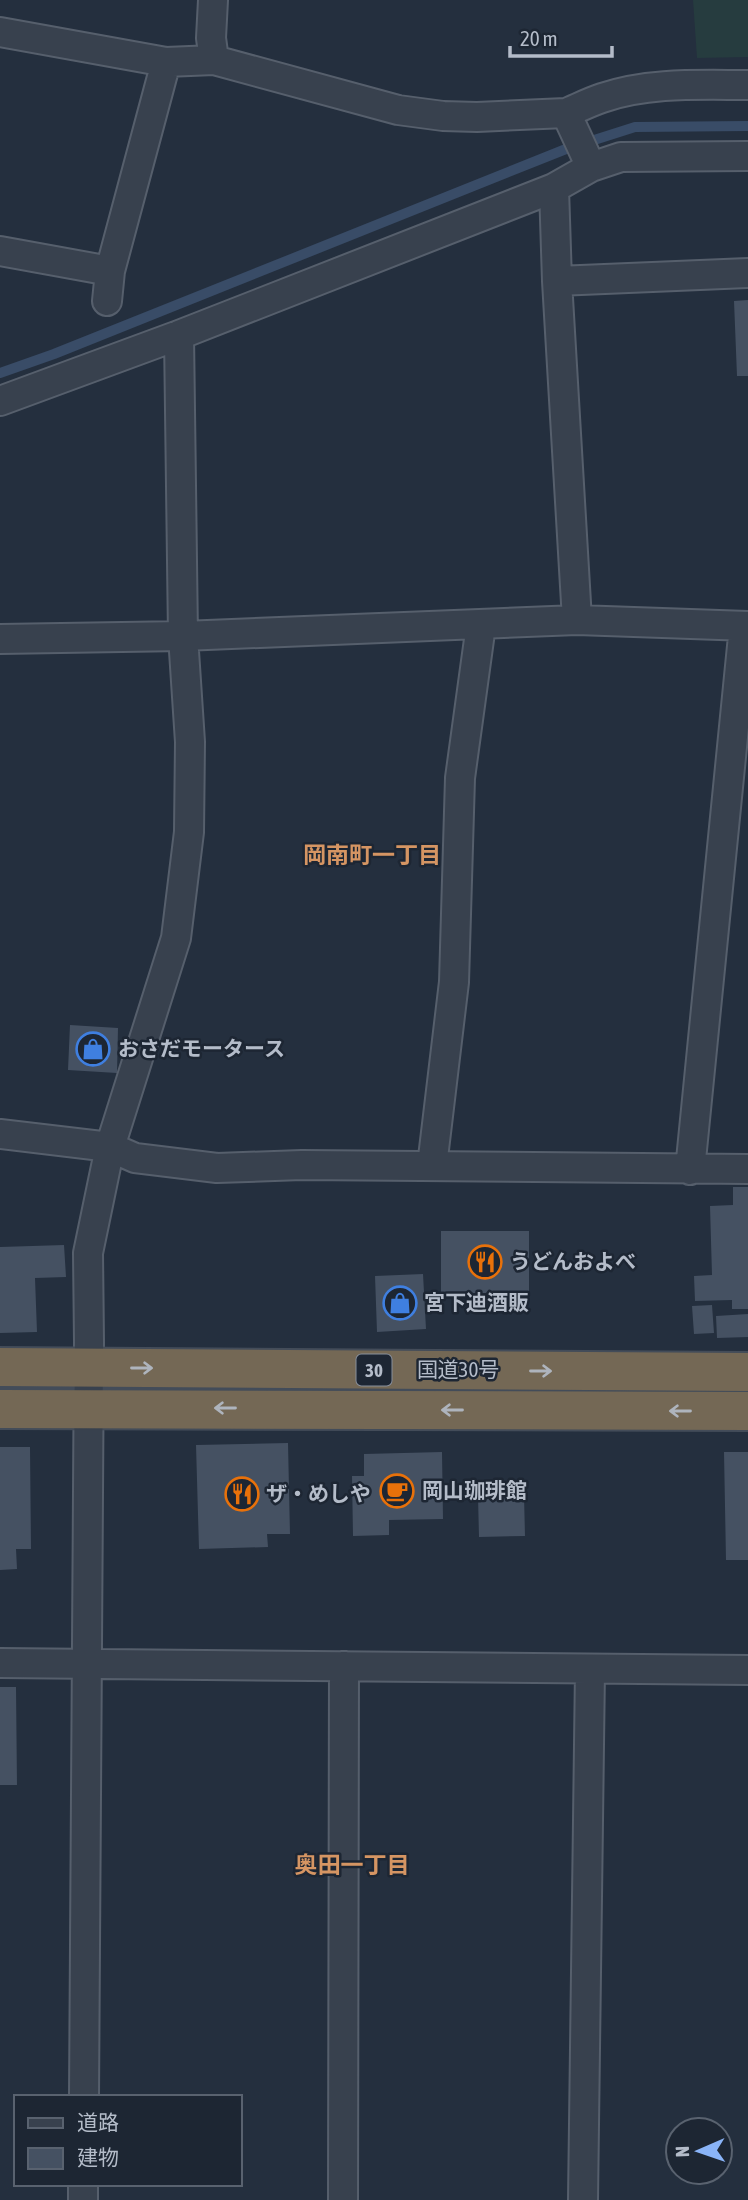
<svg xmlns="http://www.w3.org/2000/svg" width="748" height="2200" font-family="'Asap Condensed','Noto Sans JP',sans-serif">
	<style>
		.green { fill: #263c3f }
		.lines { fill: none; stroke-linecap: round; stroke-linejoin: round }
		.stream { stroke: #394c67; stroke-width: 10 }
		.building { fill: #455162 }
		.street-casing { stroke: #565f6c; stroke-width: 32 }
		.highway-casing { stroke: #434c59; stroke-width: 42 }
		.street { stroke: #38414e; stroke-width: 28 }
		.highway { stroke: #746855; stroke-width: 38 }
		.oneway { stroke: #aeb4bd }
		.labels { text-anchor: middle; stroke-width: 5; stroke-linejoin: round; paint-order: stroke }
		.shield { fill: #1d2633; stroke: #878f9c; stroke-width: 2 }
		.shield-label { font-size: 19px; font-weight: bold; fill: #b4bcc9 }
		.poi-label { font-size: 21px; font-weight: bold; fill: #b4bcc9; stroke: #1d2633; text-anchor: start }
		.street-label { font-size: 21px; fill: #b4bcc9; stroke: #1d2633 }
		.neighbourhood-label { font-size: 23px; font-weight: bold; fill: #d59563; stroke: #1d2633 }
	</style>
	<rect width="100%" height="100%" fill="#242f3e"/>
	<!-- green -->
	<path class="green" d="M693,0H748V57L697,58Z"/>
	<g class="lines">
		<!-- stream -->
		<path class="stream" d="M0,373L54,354L566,149L635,127L748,126"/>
	</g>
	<!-- building -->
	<path class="building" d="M748,300V376H737L734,301Z
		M70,1025L118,1028L117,1073L68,1070Z
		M733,1187H748V1309H732V1300L695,1301L694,1276L712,1275L710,1206L733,1205Z
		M441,1231H529V1293H441Z
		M64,1245L66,1277L35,1278L37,1332L0,1333V1247Z
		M423,1274L426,1329L377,1332L375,1276Z
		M712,1305L714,1333L694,1334L692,1306Z
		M748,1314V1337L717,1338L716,1316Z
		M288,1443L290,1534H267L268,1547L199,1549L196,1445Z
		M0,1447H30L31,1549H16L17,1569L0,1570Z
		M442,1452L443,1519L389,1520V1535L353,1536L352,1476H364V1454Z
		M724,1452H748V1560H726Z
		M524,1495L525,1536L479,1537L478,1496Z
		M0,1687H16L17,1785H0Z"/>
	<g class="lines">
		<defs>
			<path id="street" d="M213,0L211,38L214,60
				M0,32L166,62L214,60L398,110L443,116L477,117L566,113L591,167
				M566,113C578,108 590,102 602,98C648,82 700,85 748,85
				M554,188L557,281L577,620
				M0,251L110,271
				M557,281L748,273
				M107,301L110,271L166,62
				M0,401L179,335L554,188L591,167L621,157L748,156
				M0,639L183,636L577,620L748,626
				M0,1134L110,1147L135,1158L217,1168L302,1165L748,1169
				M432,1166L454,982L460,778L481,625
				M690,1170L744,626
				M0,1663L748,1670
				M84,2097L89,1342L88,1253L110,1147L176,938L189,832L190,742L183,636L179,335
				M83,2200V2184
				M343,2200L344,1666
				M583,2200L590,1669"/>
			<path id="highway" d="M0,1367L748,1372
				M0,1409L748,1411"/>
		</defs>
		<!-- street casing -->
		<use href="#street" class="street-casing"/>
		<!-- highway casing -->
		<use href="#highway" class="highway-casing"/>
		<!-- street -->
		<use href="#street" class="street"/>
		<!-- highway -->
		<use href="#highway" class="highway"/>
	</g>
	<!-- one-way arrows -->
	<defs><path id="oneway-shaft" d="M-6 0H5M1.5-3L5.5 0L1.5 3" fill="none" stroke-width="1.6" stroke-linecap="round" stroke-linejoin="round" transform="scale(1.75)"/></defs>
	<g class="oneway">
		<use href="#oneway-shaft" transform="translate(142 1368)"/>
		<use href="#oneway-shaft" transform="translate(541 1371)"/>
		<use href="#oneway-shaft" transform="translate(225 1408) rotate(-180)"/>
		<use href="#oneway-shaft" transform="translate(452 1410) rotate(-180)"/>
		<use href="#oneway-shaft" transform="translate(680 1411) rotate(-180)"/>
	</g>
	<!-- icons -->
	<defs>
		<symbol id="shop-ring" viewBox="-11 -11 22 22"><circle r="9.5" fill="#1d2633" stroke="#3f7fe0" stroke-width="1.5"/><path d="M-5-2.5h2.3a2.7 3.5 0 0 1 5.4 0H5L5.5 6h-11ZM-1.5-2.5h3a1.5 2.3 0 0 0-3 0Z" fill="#3f7fe0"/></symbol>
		<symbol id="restaurant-ring" viewBox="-11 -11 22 22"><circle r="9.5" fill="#1d2633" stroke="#e8710a" stroke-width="1.5"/><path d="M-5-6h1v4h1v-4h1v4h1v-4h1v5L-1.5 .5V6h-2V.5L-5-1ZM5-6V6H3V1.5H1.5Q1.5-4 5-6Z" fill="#e8710a"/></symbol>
		<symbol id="cafe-ring" viewBox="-11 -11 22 22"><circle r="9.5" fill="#1d2633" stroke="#e8710a" stroke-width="1.5"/><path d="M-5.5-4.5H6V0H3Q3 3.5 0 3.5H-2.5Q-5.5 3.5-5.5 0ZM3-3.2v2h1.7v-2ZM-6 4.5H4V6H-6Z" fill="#e8710a"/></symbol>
	</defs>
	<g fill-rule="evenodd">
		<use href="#shop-ring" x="74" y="1030" width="38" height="38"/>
		<use href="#restaurant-ring" x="466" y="1243" width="38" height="38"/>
		<use href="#shop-ring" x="381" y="1284" width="38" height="38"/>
		<use href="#cafe-ring" x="378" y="1472" width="38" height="38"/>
		<use href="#restaurant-ring" x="223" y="1475" width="38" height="38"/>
	</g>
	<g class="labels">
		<!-- shield labels -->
		<rect class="shield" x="356.5" y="1354.5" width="35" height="31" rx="5"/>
		<g class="shield-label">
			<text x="374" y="1377">30</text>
		</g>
		<!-- poi labels -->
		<g class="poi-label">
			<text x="118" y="1056">おさだモータース</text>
			<text x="510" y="1269">うどんおよべ</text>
			<text x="424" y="1310">宮下迪酒販</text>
			<text x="422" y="1498">岡山珈琲館</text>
			<text x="266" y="1501">ザ・めしや</text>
		</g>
		<!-- street labels -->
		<g class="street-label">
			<text x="458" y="1377">国道30号</text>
		</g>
		<!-- neighbourhood labels -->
		<g class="neighbourhood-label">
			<text x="372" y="863">岡南町一丁目</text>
			<text x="352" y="1873">奥田一丁目</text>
		</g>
	</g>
	<!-- legend -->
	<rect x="14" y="2095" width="228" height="91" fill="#1d2633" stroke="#59626f" stroke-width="2"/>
	<rect x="28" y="2118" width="35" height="10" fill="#38414e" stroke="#59626f" stroke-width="2"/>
	<text x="77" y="2130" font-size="21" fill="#b4bcc9">道路</text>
	<rect x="28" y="2148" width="35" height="21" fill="#455162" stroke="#59626f" stroke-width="2"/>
	<text x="77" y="2165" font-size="21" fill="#b4bcc9">建物</text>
	<!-- north arrow -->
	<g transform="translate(699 2151) rotate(268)"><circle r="33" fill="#1d2633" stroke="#59626f" stroke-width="2"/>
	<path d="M0-5L12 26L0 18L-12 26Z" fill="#8ab4f8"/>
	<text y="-10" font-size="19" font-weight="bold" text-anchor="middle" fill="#b4bcc9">N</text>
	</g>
	<!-- scale -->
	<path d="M510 46v10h102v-10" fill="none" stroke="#b4bcc9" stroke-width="3.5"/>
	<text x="520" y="46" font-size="21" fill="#b4bcc9" stroke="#1d2633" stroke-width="5" paint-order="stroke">20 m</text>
</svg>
